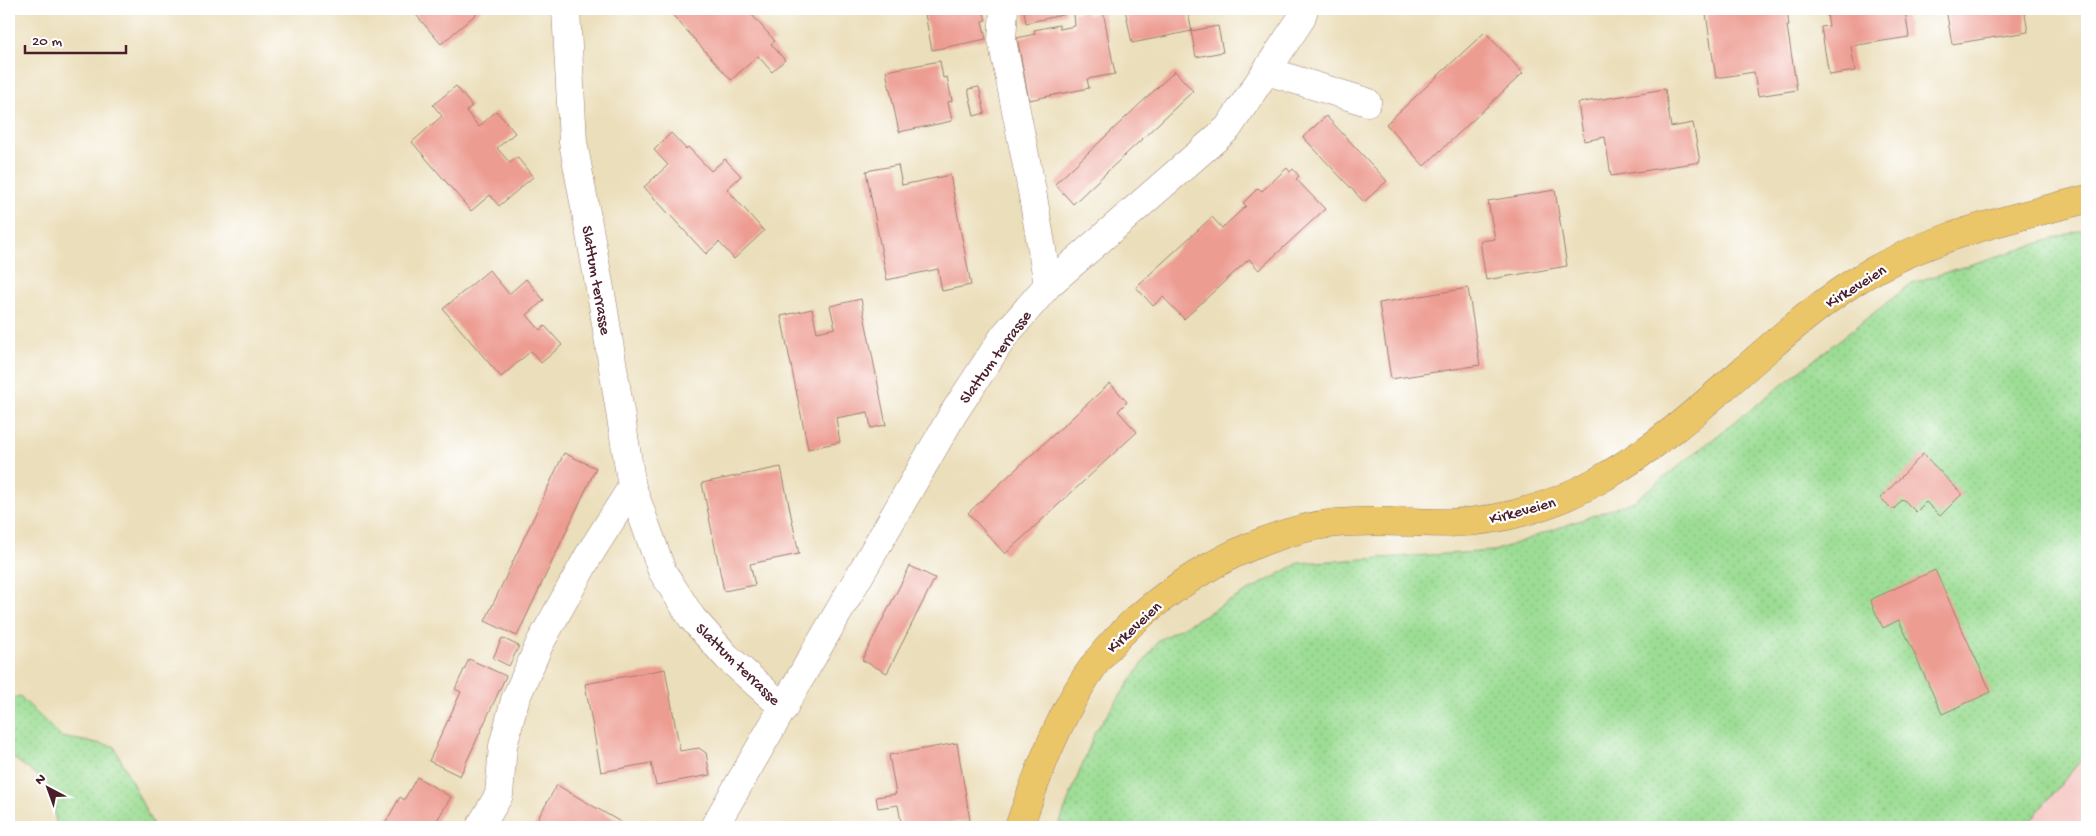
<svg xmlns="http://www.w3.org/2000/svg" width="2096" height="836" font-family="'Gochi Hand',sans-serif">
	<style>
		.built { fill: #f7d0cc }
		.grass { fill: url(#grass-dots); stroke: #737e60 }
		.building { fill: #ed9c92 }
		.lines { fill: none; stroke-linecap: round; stroke-linejoin: round }
		.minor-casing { stroke: #9a7e72; stroke-width: 29 }
		.major-casing { stroke: #9a7e72; stroke-width: 29 }
		.minor { stroke: #fff; stroke-width: 28 }
		.major { stroke: #ebc669; stroke-width: 28 }
		.labels { text-anchor: middle; stroke-width: 4.5; stroke-linejoin: round; paint-order: stroke }
		.street-label { font-size: 16px; fill: #4a1f2b; stroke: #fff }
	</style>
	<defs>
		<pattern id="grass-dots" width="8" height="8" patternUnits="userSpaceOnUse" patternTransform="scale(1.25)"><rect width="8" height="8" fill="#9cdd94"/><path d="M2 2h.1M6 6h.1" fill="none" stroke="#88bd80" stroke-width="1.8" stroke-linecap="round"/></pattern>
	</defs>
	<rect width="100%" height="100%" fill="#fff"/>
	<filter id="ink" filterUnits="userSpaceOnUse"><feTurbulence type="fractalNoise" baseFrequency=".02" numOctaves="2"/><feDisplacementMap in="SourceGraphic" scale="10" xChannelSelector="R" yChannelSelector="G"/><feConvolveMatrix kernelMatrix="1 2 1 2 8 2 1 2 1" color-interpolation-filters="sRGB"/></filter>
	<filter id="wash" filterUnits="userSpaceOnUse"><feTurbulence type="fractalNoise" baseFrequency=".0096" numOctaves="4" result="noise"/><feDisplacementMap in="SourceGraphic" scale="20" xChannelSelector="R" yChannelSelector="G"/><feGaussianBlur stdDeviation="1.12" result="paint"/><feColorMatrix in="noise" values="0 0 0 0 0 0 0 0 0 0 0 0 0 0 0 0 0 1.4 0 .05"/><feComposite in="paint" operator="in"/></filter>
	<g filter="url(#wash)">
		<rect width="100%" height="100%" fill="#ebdeba"/>
		<!-- built -->
		<path class="built" d="M2087,753V827H2025Z"/>
		<!-- grass -->
		<path class="grass" d="M2087,228V753L2025,827H1058L1095,732L1159,640L1299,563L1494,551L1634,501L1912,283Z
			M20,696L61,737L114,746L154,827H57L49,784L9,755V699Z"/>
		<g id="blocks">
			<!-- building -->
			<path class="building" d="M411,9H482L441,44Z
				M672,9H759L752,15L775,41L771,44L785,60L772,72L758,56L731,80L669,11Z
				M924,9H983L986,20L982,21L986,39L932,50Z
				M1034,9H1065L1066,14L1026,23L1024,11Z
				M1125,9H1187L1192,31L1132,43Z
				M1737,9H1787L1789,26H1787L1797,90L1758,96L1754,72L1716,78L1706,14Z
				M1826,9H1905L1909,37L1851,46L1855,71L1829,75L1821,27L1829,26Z
				M1946,9H2024L2028,32L1952,44Z
				M1086,11L1087,15L1103,11L1115,74L1087,79L1089,88L1029,100L1017,38L1035,34L1034,30L1059,25L1060,29L1075,26L1074,13Z
				M1218,26L1223,52L1196,57L1191,31Z
				M1485,32L1523,73L1424,166L1386,124Z
				M940,61L943,78L947,77L952,101L948,102L952,121L899,132L886,71Z
				M1175,71L1193,91L1073,204L1055,184Z
				M456,86L472,106L466,111L479,127L496,111L506,122L515,133L497,148L510,163L517,157L533,177L499,206L490,195L471,211L412,142L442,116L433,105Z
				M979,87L985,113L974,116L968,89Z
				M1665,89L1671,127L1693,123L1700,162L1611,176L1605,137L1584,141L1578,103Z
				M1326,116L1387,181L1364,202L1303,137Z
				M671,133L686,149L688,147L711,171L725,159L741,176L727,189L764,231L734,259L719,242L706,254L644,187L668,165L654,150Z
				M898,165L902,185L950,175L971,285L942,291L938,269L887,280L866,171Z
				M1287,168L1290,172L1293,169L1299,176L1296,179L1325,209L1259,270L1249,259L1184,319L1163,297L1153,306L1136,287L1212,217L1222,228L1246,206L1243,203L1258,188L1262,191Z
				M1555,190L1567,266L1486,280L1480,241L1495,239L1488,201Z
				M489,270L509,294L526,279L544,300L527,315L540,330L545,326L562,345L541,363L531,351L501,377L443,309Z
				M1468,288L1480,365L1391,379L1379,303Z
				M861,299L886,425L871,428L868,412L836,418L840,442L808,449L781,316L812,309L817,332L835,328L830,306Z
				M1110,383L1127,402L1118,411L1137,432L1005,554L968,513Z
				M564,453L596,468L517,636L485,621Z
				M1923,454L1962,494L1940,516L1926,502L1916,512L1903,499L1893,510L1881,498Z
				M781,467L799,554L750,564L755,585L724,591L702,483Z
				M910,566L935,578L887,673L862,660Z
				M1935,570L1991,692L1942,714L1899,620L1883,628L1870,600Z
				M502,638L519,646L509,666L493,658Z
				M469,659L506,676L460,776L429,761L461,692L455,689Z
				M665,669L680,751L699,748L706,753L710,775L656,785L651,763L601,772L585,684Z
				M957,743L970,820L930,827H902L898,805L878,808L876,797L896,794L889,755Z
				M417,777L451,797L433,827H383L400,797L404,800Z
				M557,785L629,827H533Z"/>
		</g>
	</g>
	<g filter="url(#ink)">
		<use href="#blocks" fill-opacity="0" stroke="#9a7e72" stroke-width="1"/>
		<g class="lines">
			<defs>
				<path id="minor" d="M566,9L573,142L603,305L632,487L662,571L692,618L727,657L784,708
					M1004,9L1002,40L1032,191L1048,285
					M1267,71L1367,102
					M480,827L499,795L503,746L515,700L540,643L589,555L632,487
					M714,827L953,414L1004,336L1048,285L1228,128L1301,19L1304,9"/>
				<path id="major" d="M1019,827C1037,776 1056,723 1086,677C1134,602 1248,531 1337,523C1374,519 1411,523 1448,523C1501,522 1553,506 1599,480C1691,429 1757,349 1842,290C1916,239 2002,221 2087,199"/>
			</defs>
			<!-- minor casing -->
			<use href="#minor" class="minor-casing"/>
			<!-- major casing -->
			<use href="#major" class="major-casing"/>
			<!-- minor -->
			<use href="#minor" class="minor"/>
			<!-- major -->
			<use href="#major" class="major"/>
		</g>
	</g>
	<g class="labels">
		<!-- street labels -->
		<g class="street-label">
			<text transform="translate(598 280) rotate(80)" y="6">Slattum terrasse</text>
			<text transform="translate(1855 285) rotate(-32)" y="6">Kirkeveien</text>
			<text transform="translate(994 356) rotate(-54)" y="6">Slattum terrasse</text>
			<text transform="translate(1522 509) rotate(-15)" y="6">Kirkeveien</text>
			<text transform="translate(1133 626) rotate(-43)" y="6">Kirkeveien</text>
			<text transform="translate(739 663) rotate(44)" y="6">Slattum terrasse</text>
		</g>
	</g>
	<!-- margin -->
	<rect width="2096" height="836" fill="none" stroke="#fff" stroke-width="30"/>
	<!-- north arrow -->
	<g transform="translate(48 788) rotate(319)" stroke="#ffffff" stroke-width="4" paint-order="stroke">
	<path d="M0-4L9 19L0 12L-9 19Z" fill="#4a1f2b"/>
	<text y="-8" font-size="14" font-weight="bold" text-anchor="middle" fill="#4a1f2b">N</text>
	</g>
	<!-- scale -->
	<path d="M25 45v8h101v-8" fill="none" stroke="#4a1f2b" stroke-width="2.5"/>
	<text x="32" y="45" font-size="15" fill="#4a1f2b" stroke="#ffffff" stroke-width="4" paint-order="stroke">20 m</text>
</svg>
